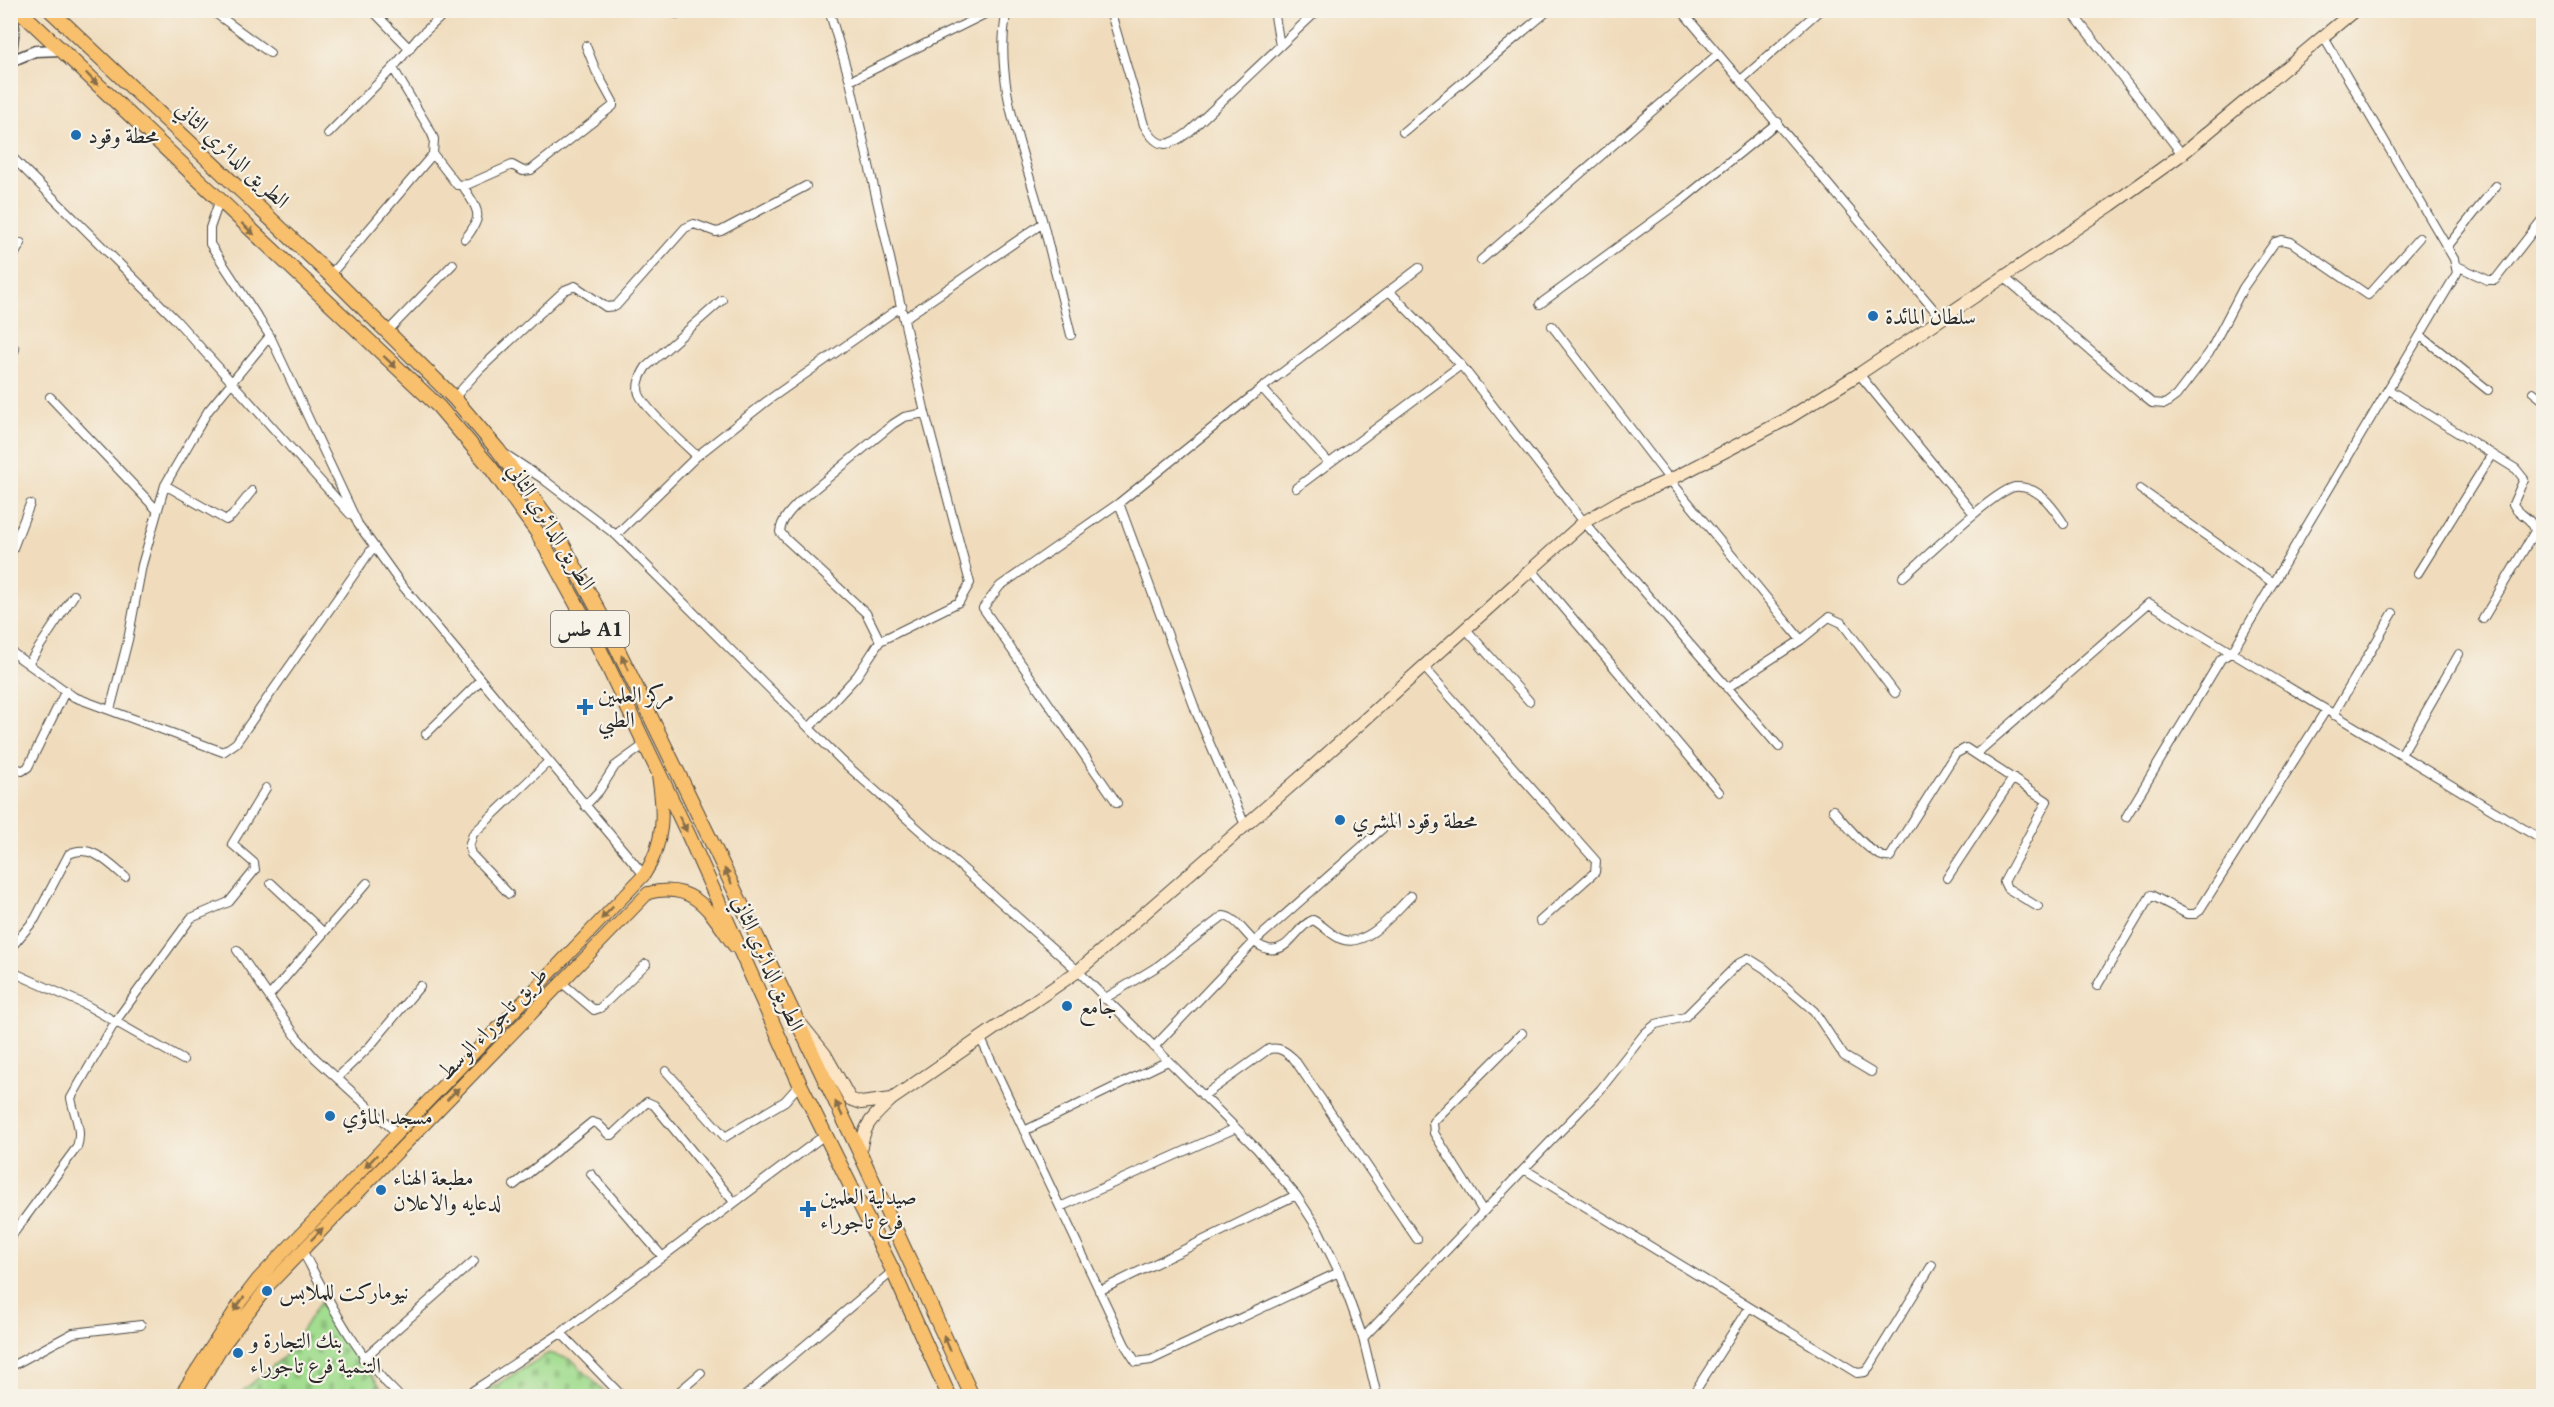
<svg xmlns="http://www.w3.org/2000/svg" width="2554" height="1407" font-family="'EB Garamond',Amiri,serif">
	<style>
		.cemetery { fill: url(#cemetery-stones); stroke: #66845e; stroke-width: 1.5 }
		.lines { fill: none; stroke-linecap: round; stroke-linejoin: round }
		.minor-casing { stroke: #494641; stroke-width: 10 }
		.tertiary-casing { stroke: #494641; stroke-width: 13 }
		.secondary-casing { stroke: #494641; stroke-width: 14 }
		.primary-casing { stroke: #494641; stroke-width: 14 }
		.trunk-casing { stroke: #494641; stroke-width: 16 }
		.minor { stroke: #fff; stroke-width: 8 }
		.tertiary { stroke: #fff; stroke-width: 10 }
		.secondary { stroke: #fce5c4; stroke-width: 12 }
		.primary { stroke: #f8bf6c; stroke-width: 12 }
		.trunk { stroke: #f8bf6c; stroke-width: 14 }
		.oneway { fill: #876e48 }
		.poi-dot { fill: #1f6fb2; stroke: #f7f3e8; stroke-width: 2 }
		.labels { text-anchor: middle; stroke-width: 4.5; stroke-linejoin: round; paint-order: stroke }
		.shield { fill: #f7f3e8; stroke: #686764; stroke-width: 1.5 }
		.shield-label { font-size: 21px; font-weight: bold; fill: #2b2b2b }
		.poi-label { font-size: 22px; fill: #2b2b2b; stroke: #f7f3e8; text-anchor: start }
		.street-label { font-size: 22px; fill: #2b2b2b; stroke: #f7f3e8 }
	</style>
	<defs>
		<pattern id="cemetery-stones" width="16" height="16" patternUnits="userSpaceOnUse" patternTransform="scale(1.5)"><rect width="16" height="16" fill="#a2dd90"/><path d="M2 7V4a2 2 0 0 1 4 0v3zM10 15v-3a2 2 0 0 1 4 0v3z" fill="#8cbe7c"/></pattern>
	</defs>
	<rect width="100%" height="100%" fill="#f7f3e8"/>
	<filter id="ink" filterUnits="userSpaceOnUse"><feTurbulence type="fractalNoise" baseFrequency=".0167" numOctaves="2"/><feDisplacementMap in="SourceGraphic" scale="12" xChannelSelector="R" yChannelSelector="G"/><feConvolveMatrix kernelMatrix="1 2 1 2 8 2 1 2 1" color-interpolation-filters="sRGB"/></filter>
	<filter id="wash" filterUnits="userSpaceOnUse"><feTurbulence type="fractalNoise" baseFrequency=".008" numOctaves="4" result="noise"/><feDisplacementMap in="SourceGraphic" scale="24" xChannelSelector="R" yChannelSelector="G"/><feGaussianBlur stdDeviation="1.35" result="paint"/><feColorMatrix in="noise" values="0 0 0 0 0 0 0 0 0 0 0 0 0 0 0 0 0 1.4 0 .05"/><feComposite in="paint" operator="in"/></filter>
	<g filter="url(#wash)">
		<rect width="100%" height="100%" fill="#f0dcbc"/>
		<!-- cemetery -->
		<path class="cemetery" d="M320,1302L387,1396H237L287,1354Z
			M549,1353L572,1360L609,1396H478Z"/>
	</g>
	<g filter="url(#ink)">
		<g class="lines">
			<defs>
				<path id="minor" d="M211,10L270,53
					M372,10L410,49
					M660,10L677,14L694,10
					M1110,10L1144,125C1158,151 1169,147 1189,132L1318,10
					M1274,10L1280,46
					M1681,10L1941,318
					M2070,10L2182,154
					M1741,80L1820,10
					M850,81L993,10
					M1403,132L1549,10
					M328,134L393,68
					M433,154L457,185L469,184L512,165L523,171L531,170L613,106V102L596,71L586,46
					M10,155L175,319L350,514
					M463,186C478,211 485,214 465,239
					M219,202L210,228V244L270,336L358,524L401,584L644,875
					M1043,223L1071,335
					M2447,247L2496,186
					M1481,260L1718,54
					M10,262L21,243
					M2457,266L2488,280H2495L2544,217
					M330,275L433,154L434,139L431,132L393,68L417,39L448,10
					M2004,277L2142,395L2152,403L2165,404L2176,396L2209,353L2243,288L2275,242L2282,240L2291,242L2368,295L2419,238
					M1390,292L1461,365
					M1540,304L1682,200L1778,122
					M905,318L1043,223C1025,155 992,82 1007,10
					M1552,326L1670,480L1801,640
					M388,331L453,264
					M2421,336L2488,390
					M10,362L15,349
					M1859,374L1974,514
					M1262,388L1329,463
					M2389,390L2516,469L2524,479L2513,504C2518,515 2532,517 2535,531L2483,619
					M2533,392L2544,401
					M50,397L157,510
					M454,398L480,369L565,290L575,286L606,307L616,306L685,228L694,224L716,232L721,231L806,186
					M505,454L543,479L616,535L842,761L1078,971L1257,1149L1296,1195L1318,1229L1339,1272L1363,1338L1377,1396
					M697,456C684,444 645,409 639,394C636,384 641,375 646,367L722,300
					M165,485L226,520L232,516L252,491
					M1296,488L1461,365L1584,522L1779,747
					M2140,489L2273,583
					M1119,503L1197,714L1245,825
					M616,535L697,456L767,401L902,306
					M10,556L30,504
					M1532,570L1719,792
					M2418,573L2492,454
					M1903,577C1922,561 1996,489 2015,487C2038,485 2053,507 2064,524
					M1465,628L1529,701
					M880,641L866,613L787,540L780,532C781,520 791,510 799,502L893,424L904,417L925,413
					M10,651L74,697L223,752L236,743L374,546
					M28,664L74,595
					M1423,666L1596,861L1595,872L1540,921
					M1727,688L1801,640L1829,617L1842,623L1895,693
					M110,710L128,640L142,565L165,485L208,411L270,336
					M2333,715L2393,613
					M809,728L857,676L880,641L959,602L970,583L925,413L850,81L829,10
					M426,734L481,680
					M1976,754L2149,603L2544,841
					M2401,755L2459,654
					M10,764L22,771L28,767L65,692
					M1117,803L983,608L1000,586L1119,503L1262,388L1419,268
					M585,806L599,791L615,766L644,745
					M1833,810C1844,822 1874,861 1890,857L1955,754L1966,748L2047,801L2004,882L2007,888L2038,907
					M2126,817L2221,659L2232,652L2457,273L2454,259L2323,36
					M1947,878L2013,778
					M271,883L323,932
					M509,894L471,854L469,847L473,834L548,762
					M10,949L35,919L69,854C90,843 109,863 125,877
					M237,950L296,1036L315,1058L397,1133
					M10,971L86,1005L183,1060
					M561,982L594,1010L600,1008L646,964
					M2097,986L2151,895L2187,914H2195L2199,911L2326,710
					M270,995L367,883
					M1104,999L1158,966L1223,916C1240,917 1249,945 1268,949C1290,953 1296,926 1313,920C1323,925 1331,935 1341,939C1367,949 1394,912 1411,896
					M980,1037L1125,1345L1136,1362L1151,1360L1339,1272
					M1154,1047L1254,942L1392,820
					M666,1071L725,1137L785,1101L800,1084
					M338,1077L370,1046L420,986
					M1203,1096L1269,1049C1281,1047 1286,1052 1294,1059L1417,1239
					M1024,1131L1168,1061
					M1524,1169L1600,1090L1645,1033L1656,1024L1685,1017L1738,964L1748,958L1764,968L1814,1011L1844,1056L1871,1072
					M591,1174L662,1256
					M514,1185L592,1122L598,1124L609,1135H612L647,1102L654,1105L734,1202
					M1060,1207L1236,1128
					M1483,1211L1434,1133L1433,1122L1522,1033
					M10,1238L77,1147C83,1129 74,1116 71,1098L115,1022L191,918L229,902L255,870L254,863L232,844L266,788
					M302,1250C331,1304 354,1353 399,1396
					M1099,1291L1296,1195
					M561,1333L622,1396
					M1363,1338L1524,1169L1857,1373L1865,1372L1870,1366L1932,1265
					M363,1359L474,1261
					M10,1367L73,1333L141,1325
					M465,1396L561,1333L826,1134
					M674,1396L701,1373
					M745,1396L893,1271
					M1692,1396L1749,1307"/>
				<path id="tertiary" d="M10,61L14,28L11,10
					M11,61L35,51L61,50"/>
				<path id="secondary" d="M801,1024L825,1054L850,1099L861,1103L892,1099
					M860,1153C864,1123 871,1119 892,1099L1078,971L1310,769L1584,522L1620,501L1670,480L1787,419L1859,374L2111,205L2182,154L2355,10"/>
				<path id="primary" d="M180,1396L241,1301L258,1279L644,875C665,843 664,812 658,776
					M193,1396L220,1350L268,1286L648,893C695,881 710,912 734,946"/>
				<path id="trunk" d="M19,10L439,407L491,468L537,532L589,627L689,836L800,1084L893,1271L949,1396
					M50,10L330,275L454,398L498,450L550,521L602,617L714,847L860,1153L972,1396"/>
			</defs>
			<!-- minor casing -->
			<use href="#minor" class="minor-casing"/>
			<!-- tertiary casing -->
			<use href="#tertiary" class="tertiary-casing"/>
			<!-- secondary casing -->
			<use href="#secondary" class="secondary-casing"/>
			<!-- primary casing -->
			<use href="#primary" class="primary-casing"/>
			<!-- trunk casing -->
			<use href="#trunk" class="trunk-casing"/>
			<!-- minor -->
			<use href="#minor" class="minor"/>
			<!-- tertiary -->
			<use href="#tertiary" class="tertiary"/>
			<!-- secondary -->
			<use href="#secondary" class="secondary"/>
			<!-- primary -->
			<use href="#primary" class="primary"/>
			<!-- trunk -->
			<use href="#trunk" class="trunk"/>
		</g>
		<!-- one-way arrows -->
		<defs><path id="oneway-solid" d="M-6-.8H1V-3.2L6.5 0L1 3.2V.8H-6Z" transform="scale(1.5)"/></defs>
		<g class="oneway">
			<use href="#oneway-solid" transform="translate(92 79) rotate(46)"/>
			<use href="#oneway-solid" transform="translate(248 229) rotate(42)"/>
			<use href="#oneway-solid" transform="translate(390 362) rotate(43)"/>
			<use href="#oneway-solid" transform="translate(625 663) rotate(-116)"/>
			<use href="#oneway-solid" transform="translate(683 824) rotate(63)"/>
			<use href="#oneway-solid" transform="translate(728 876) rotate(-115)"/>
			<use href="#oneway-solid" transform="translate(607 913) rotate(134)"/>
			<use href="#oneway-solid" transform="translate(453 1094) rotate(-46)"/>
			<use href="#oneway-solid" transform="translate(839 1109) rotate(-116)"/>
			<use href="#oneway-solid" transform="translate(371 1161) rotate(134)"/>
			<use href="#oneway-solid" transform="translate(317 1234) rotate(-46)"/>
			<use href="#oneway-solid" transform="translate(239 1304) rotate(125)"/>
			<use href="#oneway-solid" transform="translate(947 1343) rotate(-114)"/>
		</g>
	</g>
	<!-- markers -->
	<g class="poi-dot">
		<circle cx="76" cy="135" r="6"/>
		<circle cx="1873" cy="316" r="6"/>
		<path d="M582 698h6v6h6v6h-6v6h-6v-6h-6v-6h6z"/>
		<circle cx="1340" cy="820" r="6"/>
		<circle cx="1067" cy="1006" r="6"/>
		<circle cx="330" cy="1116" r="6"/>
		<circle cx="381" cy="1190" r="6"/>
		<path d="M805 1200h6v6h6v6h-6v6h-6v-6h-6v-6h6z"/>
		<circle cx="267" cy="1291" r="6"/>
		<circle cx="238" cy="1353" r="6"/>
	</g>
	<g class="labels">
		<!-- shield labels -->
		<rect class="shield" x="551" y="611" width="78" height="36" rx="4.5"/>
		<g class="shield-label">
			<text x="590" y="636">طس A1</text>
		</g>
		<!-- poi labels -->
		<g class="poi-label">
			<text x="88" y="143">محطة وقود</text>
			<text x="1885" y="324">سلطان المائدة</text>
			<text x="598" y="702">مركز العلمين<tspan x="598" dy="25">الطبي</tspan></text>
			<text x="1352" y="828">محطة وقود المشري</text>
			<text x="1079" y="1014">جامع</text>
			<text x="342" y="1124">مسجد الماؤي</text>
			<text x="393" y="1185">مطبعة الهناء<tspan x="393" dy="25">لدعايه والاعلان</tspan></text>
			<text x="820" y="1204">صيدلية العلمين<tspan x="820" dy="25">فرع تاجوراء</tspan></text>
			<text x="279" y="1299">نيوماركت للملابس</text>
			<text x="250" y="1348">بنك التجارة و<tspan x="250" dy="25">التنمية فرع تاجوراء</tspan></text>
		</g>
		<!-- street labels -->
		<g class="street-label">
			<text transform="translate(233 154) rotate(43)" y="8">الطريق الدائري الثاني</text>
			<text transform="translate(552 526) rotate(58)" y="8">الطريق الدائري الثاني</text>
			<text transform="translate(769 963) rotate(66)" y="8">الطريق الدائري الثاني</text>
			<text transform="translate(492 1023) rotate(-46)" y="8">طريق تاجوراء الوسط</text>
		</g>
	</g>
	<!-- margin -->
	<rect width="2554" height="1407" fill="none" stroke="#f7f3e8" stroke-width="36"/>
</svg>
